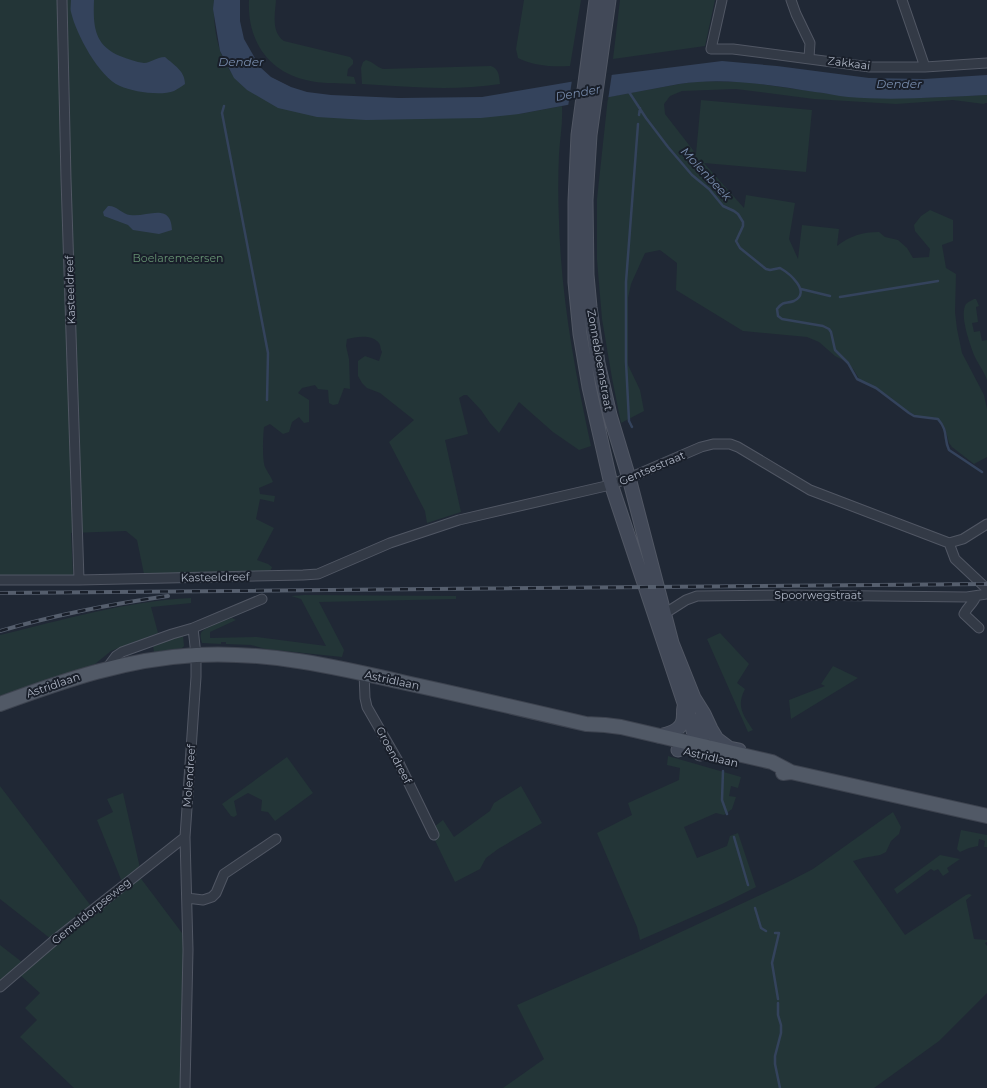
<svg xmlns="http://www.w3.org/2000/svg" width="987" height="1088" font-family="Montserrat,sans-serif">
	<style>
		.green { fill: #233537 }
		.water { fill: #34435c }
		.pier { fill: #202835 }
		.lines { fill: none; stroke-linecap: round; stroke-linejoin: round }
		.stream { stroke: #34435c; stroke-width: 2.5 }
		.minor-casing { stroke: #515764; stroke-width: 11 }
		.secondary-casing { stroke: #515764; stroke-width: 15 }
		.primary-casing { stroke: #3d434f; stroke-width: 16 }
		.minor { stroke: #333a46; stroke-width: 9 }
		.secondary { stroke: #424958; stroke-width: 13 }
		.primary { stroke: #515966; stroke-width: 14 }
		.rail-casing { stroke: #555e6d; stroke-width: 4 }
		.rail { stroke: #191f2a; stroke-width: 2.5; stroke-dasharray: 8; stroke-linecap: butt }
		.labels { text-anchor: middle; stroke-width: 4; stroke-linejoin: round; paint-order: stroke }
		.street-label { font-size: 11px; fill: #adb4c3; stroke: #191f2a }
		.park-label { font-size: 11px; fill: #669272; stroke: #191f2a }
		.water-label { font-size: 12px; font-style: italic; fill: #768aaa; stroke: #191f2a }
	</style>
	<rect width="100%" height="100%" fill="#202835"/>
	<!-- green -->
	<path class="green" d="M0,0H214C213,22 216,47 227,66C232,75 241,83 247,90L519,114L562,106C563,123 560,138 559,154C558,177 558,199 559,221C561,297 575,372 591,446L579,450L553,432L519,402L499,433L490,423L481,410L467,395H464L459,398L468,434L445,440L461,512L427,523L425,511L389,442L414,420L380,393L367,388L362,383L358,376V361L365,356L379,361L382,352C380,349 381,346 379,343C371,334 357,337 347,339L346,346L349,359L350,389L344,388L338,404L333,405L329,403L328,390L318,389L315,385L302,388L298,393L309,400V422L304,423L299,417L292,422L289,432L283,434L270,424L264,427C263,436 262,459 265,467C267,472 271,476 273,482L259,488L260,494L275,496L274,502L260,499L256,519L274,528L257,560L268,564L272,567L270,572L144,574L137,540L126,531L71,533L73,575H0Z
		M249,0H276C275,14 271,32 284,41L350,57L353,60V64L348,69L347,76L354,77L356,84C341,83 320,84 306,80C267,71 247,39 249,0Z
		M524,0H581L570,66C552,67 534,66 518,58L516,49Z
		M620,0H715L705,46L613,59Z
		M366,60C374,62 376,67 383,69L491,66C499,69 499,75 500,84C455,91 408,87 362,84L361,68L363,62Z
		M700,81L746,82L846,96L875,98H921L987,95V103H985L984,104L953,100L896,104L814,99L736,89L682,91L670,96L664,104L665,114L696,154L701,100L812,110L806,172L704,163L744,208L746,195L795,203L789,239L798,259L802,225L839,229L837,246C850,236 862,232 879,232L885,237L898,240L907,248L913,258L929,257L930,249L915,231L914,225L921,216L930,210L953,220V241L942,245L946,268L956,274L955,312L957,329L962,353L984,395L987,409V457L974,464L952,447L949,443L945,428L934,417L920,418L904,409L890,397L860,380L853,369L845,361L835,356L819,342L807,337L743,331L676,290L677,263L660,250L645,253L631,284L628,298V365L640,390L644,411L621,423L612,378L602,319L597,260V199L608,97L679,84Z
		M974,299H976L979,306L976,307L978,322L972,323L974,332L980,331L982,341L987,340V380C984,371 978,364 974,355C970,344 959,315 966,304C968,302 972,300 974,299Z
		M305,595L456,596V599L319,602L344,650L342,657L266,649L251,645L226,644V642H221V644L202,643C201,640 200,636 201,633C204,627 226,620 232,618L236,620L210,632V638L257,637L326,646L301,599L291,596Z
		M191,598V603L151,607L158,633L111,651L95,664L0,696V635C63,620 126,601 191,598Z
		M720,633L749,664L737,683L745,689C736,706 743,715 753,730L748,732L707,639Z
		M180,635L183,636L184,646L182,648L154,652L153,645Z
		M833,666L858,678L791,719L789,700L825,686L821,684Z
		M668,756L741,777L738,788L731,786L729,796L736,797L732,809L724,815L716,813L684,827L697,858L727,846L730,836L738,833L756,887L722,904L640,940L637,927L597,833L632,815L628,803L679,780L680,768L667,765Z
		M287,757L313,793L275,821L268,812L261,811L262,800L248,793L234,801L237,815L234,817L231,816L222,804Z
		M0,786L91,906L51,939L0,899Z
		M521,786L542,823L498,849L486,858L480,869L455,882L430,830L443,820L454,837L490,811L494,803Z
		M123,793L140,868L122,882L97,820L113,812L107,799Z
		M893,812L901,827L899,834L891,841L886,852L880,855L863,858L853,861L905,935L966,895L969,894L972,895L966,900L974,939L987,940V942L985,943L987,946V993L939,1041L874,1088H503L544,1059L517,1005L638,952L788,882L813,869Z
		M961,830L987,835V847H984L985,841L979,839L978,846L969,848L960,852L957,849Z
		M940,855L960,859L947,868L949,872L943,876L938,869L934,871L931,869L897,894L894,889Z
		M139,876L185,937L180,1088H74L20,1037L37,1020L25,1008L40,993L19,974Z
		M0,945L22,962L0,984Z"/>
	<!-- water -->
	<path class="water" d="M71,0H94C93,26 94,45 120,56C128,59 136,62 144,63C151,63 156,57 165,57C174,65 185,71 185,84C182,86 178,89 174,91C161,96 133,92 120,86C99,77 76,34 71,12C70,9 71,4 71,0Z
		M214,0H240V21L244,39L260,67L271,77L291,87L307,92L331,95L399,98L482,97L611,75L722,61L777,66L869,78L924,79L987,75V95C940,97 894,101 848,97C837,96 826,93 815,92C769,85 725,77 679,84L519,114L481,118L366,120L317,117L278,108L247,90L234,78L220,51L213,9Z
		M108,206C116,205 122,214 130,215C146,218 171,201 172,230L159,234L133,230L128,225L104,216L103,212Z"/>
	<!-- pier -->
	<path class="pier" d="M612,73L608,100L568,107L572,80Z"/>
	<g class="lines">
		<!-- stream -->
		<path class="stream" d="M629,92L646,118L668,147L692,175L709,189L723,206L734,211L738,214L743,222V226L737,239L736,241L740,248L766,269L770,270L780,268C789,273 812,292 794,301C786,304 784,300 777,309L778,316L782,319L823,326L829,329L831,332L835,350L848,363L857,379L876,388L909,413L914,416L938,419C949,432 943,437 949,450L982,472
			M224,106L222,113L268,353L267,400
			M639,115L640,108
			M801,289L830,296
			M840,297L938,281
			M632,427L629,421L626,362V282L638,124
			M723,771L722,800L727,814
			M734,837L748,885
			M755,908L761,928L766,931
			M775,933H779L772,963L778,999
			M778,1003V1015L781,1025V1033L775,1056V1064L780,1088"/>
		<defs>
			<path id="minor" d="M62,0L66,179L79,580
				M722,0L711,49H733L870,67H925L987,63
				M791,0L796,14L810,43L809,58
				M902,0L925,67
				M949,543L955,559L987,589
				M0,580H79L303,575L318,574L390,543L459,520L606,486L629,478L701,447L713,444H730L738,447L810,490L949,543L963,539L987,524
				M976,596C974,603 967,607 964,614L979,628
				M664,614L686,600L697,596L795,595L967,597L987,594
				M107,668L116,656L122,652L172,634L193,628L262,599
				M364,673L365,698L367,707L398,761L434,835
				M187,898L203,900L212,897L216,893L224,874L276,839
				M0,987L57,938L185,837
				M185,1088L188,950L185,837L196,677V655L193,628"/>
			<path id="secondary" d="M596,0L578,135L575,201V282L580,334L589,387L611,484L684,703C693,717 692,738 700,754
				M609,0L590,135L586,200L587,275L590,307L598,363L610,415L629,478L672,643L694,698L704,714L711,729L717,739L729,748L739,750
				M659,736C668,734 681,731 683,720C684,716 683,711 684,707
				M678,750C684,747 688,747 694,745C706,741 706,728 701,718"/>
			<path id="primary" d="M0,704C65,680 126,659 196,655C267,651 337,667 406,683C466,696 526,710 586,724L605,725L621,727L772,762L791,772
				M783,773L791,772L987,816"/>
		</defs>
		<!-- minor casing -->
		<use href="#minor" class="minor-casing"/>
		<!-- secondary casing -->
		<use href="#secondary" class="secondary-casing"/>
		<!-- primary casing -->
		<use href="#primary" class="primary-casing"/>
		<!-- minor -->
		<use href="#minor" class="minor"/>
		<!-- secondary -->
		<use href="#secondary" class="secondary"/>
		<!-- primary -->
		<use href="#primary" class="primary"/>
		<defs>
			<path id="rail" d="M0,593L987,584
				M0,631C55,615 111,604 168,596"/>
		</defs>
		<!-- rail casing -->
		<use href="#rail" class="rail-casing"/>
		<!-- rail -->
		<use href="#rail" class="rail"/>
	</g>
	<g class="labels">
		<!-- street labels -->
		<g class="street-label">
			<text transform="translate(849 63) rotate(7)" y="4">Zakkaai</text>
			<text transform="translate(70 290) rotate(-92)" y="4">Kasteeldreef</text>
			<text transform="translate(600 360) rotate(80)" y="4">Zonnebloemstraat</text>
			<text transform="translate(652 468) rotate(-23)" y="4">Gentsestraat</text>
			<text transform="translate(215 577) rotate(-1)" y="4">Kasteeldreef</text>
			<text x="818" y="599">Spoorwegstraat</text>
			<text transform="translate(392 680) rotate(12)" y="4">Astridlaan</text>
			<text transform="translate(53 685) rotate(-19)" y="4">Astridlaan</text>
			<text transform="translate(394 755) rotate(62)" y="4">Groendreef</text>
			<text transform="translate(711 757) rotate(13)" y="4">Astridlaan</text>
			<text transform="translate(189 776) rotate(-86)" y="4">Molendreef</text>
			<text transform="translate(91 911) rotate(-39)" y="4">Gemeldorpseweg</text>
		</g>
		<!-- park labels -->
		<g class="park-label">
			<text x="178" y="262">Boelaremeersen</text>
		</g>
		<!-- water labels -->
		<g class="water-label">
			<text x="241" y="66">Dender</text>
			<text x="899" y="88">Dender</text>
			<text transform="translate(578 93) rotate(-10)" y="4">Dender</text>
			<text transform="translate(706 174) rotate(47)" y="4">Molenbeek</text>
		</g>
	</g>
</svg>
